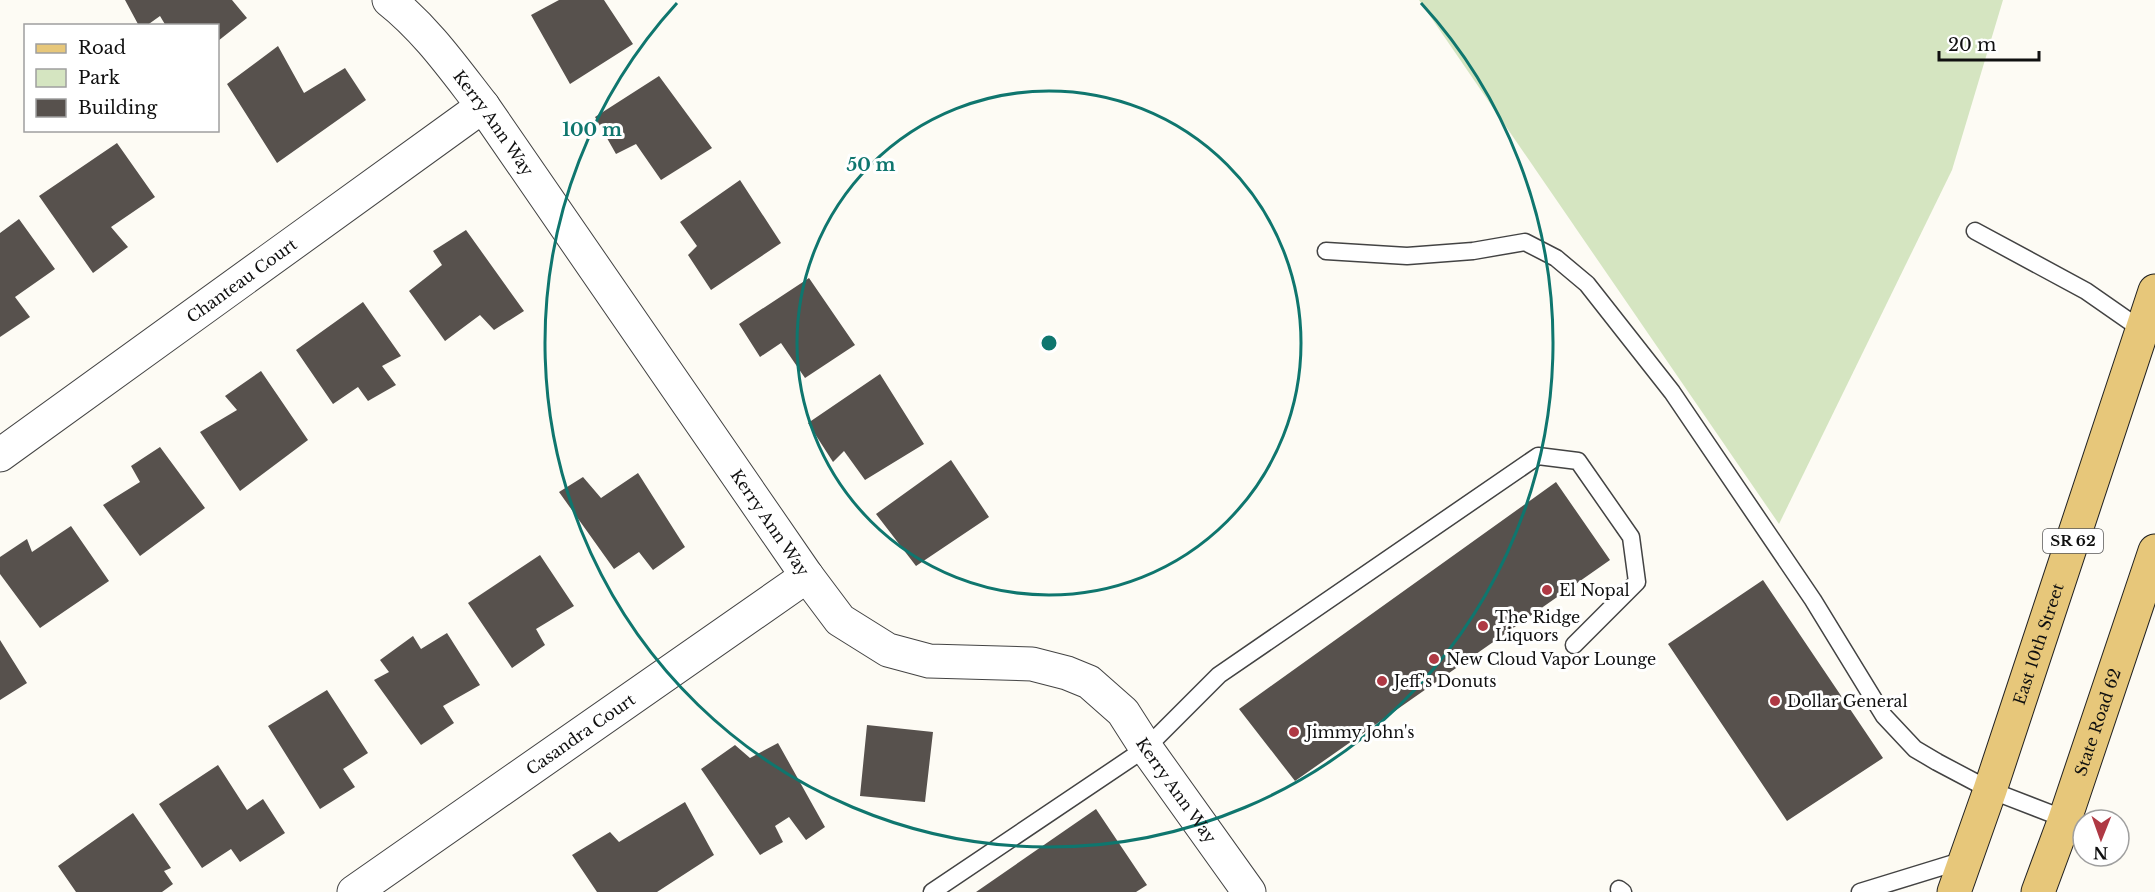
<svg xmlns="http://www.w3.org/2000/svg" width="2155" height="892" font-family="'Libre Baskerville',serif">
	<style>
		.green { fill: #d5e5c1 }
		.building { fill: #57514d }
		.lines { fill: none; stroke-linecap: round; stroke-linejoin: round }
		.lane-casing { stroke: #434343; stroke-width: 19 }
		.street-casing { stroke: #434343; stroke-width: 35 }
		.primary-casing { stroke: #212121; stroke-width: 35 }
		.lane { stroke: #fff; stroke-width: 16 }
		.street { stroke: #fff; stroke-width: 33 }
		.primary { stroke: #e7c77a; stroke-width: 33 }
		.ring { fill: none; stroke: #0f766e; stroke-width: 3 }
		.poi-dot { fill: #af3944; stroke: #fff; stroke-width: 2 }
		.labels { text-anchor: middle; stroke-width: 6; stroke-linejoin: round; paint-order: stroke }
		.shield { fill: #fff; stroke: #585858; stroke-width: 1.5 }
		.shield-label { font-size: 15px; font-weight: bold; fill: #101010 }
		.street-label { font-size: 16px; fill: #101010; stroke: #fff }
		.poi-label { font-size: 16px; fill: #101010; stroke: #fff; text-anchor: start }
		.centre { fill: #0f766e; stroke: #fff; stroke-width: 3 }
		.ring-label { font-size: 18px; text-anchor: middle; font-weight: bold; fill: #0f766e; stroke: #fff; stroke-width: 6; stroke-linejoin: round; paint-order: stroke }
	</style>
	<rect width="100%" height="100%" fill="#fdfbf4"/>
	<!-- green -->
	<path class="green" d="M1419,0H2003L1952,170L1779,524Z"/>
	<!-- building -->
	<path class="building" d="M125,0H232L247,18L218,41V26H166L160,16L146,26H139Z
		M559,0H604L633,44L570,84L531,15Z
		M278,46L304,93L345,68L366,100L277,163L227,84Z
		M659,76L712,148L661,180L636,144L616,154L595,117Z
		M117,143L155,197L111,227L128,247L93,273L39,196Z
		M740,180L781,243L711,290L688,255L697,246L680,222Z
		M19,219L55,269L15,297L30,317L0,337V233Z
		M466,230L524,311L494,330L480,315L445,341L409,291L442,265L433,251Z
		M809,278L855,345L805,378L781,343L760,357L739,324Z
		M363,302L401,356L382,366L396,385L368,401L358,387L333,404L296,350Z
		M261,371L308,440L240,491L200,432L237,410L225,396Z
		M880,374L924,444L865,480L844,451L833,462L808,423Z
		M160,447L205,508L140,556L103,505L140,482L131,466Z
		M951,460L989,517L916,566L876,514Z
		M638,473L685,547L653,570L639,552L614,569L559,492L583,477L601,498Z
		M1556,482L1610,560L1295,781L1239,709Z
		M71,526L109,581L40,628L0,574V557L27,539L32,552Z
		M540,555L574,606L536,629L545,645L512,668L468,603Z
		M1763,580L1883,758L1787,821L1668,644Z
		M447,633L480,685L443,706L454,723L421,745L374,680L389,672L380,660L413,636L421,649Z
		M0,640L27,683L0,700Z
		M327,690L368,753L343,769L355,787L320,809L268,726Z
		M867,725L933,732L925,802L860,796Z
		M778,743L825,827L806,840L789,817L775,826L783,842L760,855L701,769L735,745L750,758Z
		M218,765L247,810L263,799L285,833L240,862L231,849L202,868L159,804Z
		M685,802L714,855L657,892H597L572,855L610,832L619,842Z
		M1096,809L1147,885L1136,892H976Z
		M133,813L171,868L164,871L173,884L162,892H76L58,866Z"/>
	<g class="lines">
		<defs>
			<path id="lane" d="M1975,231L2086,291L2142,330
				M1326,251L1407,256L1473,251L1525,242L1556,258L1587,284L1672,392L1813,600L1884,716L1915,749L1937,762L1990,790L2065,819
				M1619,889L1623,892
				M932,892L1146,748L1219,675L1538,456L1578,461L1631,537L1637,582L1574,645
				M1860,892L1964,860"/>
			<g id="street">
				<path id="s1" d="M389,0C427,30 454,69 483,106L807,576L840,620L888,650L929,661L1032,664L1067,673L1089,682L1123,712L1146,748L1249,892"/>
				<path id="s2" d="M0,455L483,106"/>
				<path id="s3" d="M354,892L807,576"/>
			</g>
			<g id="primary">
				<path id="s4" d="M1954,892L1990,790L2155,291"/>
				<path id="s5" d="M2038,892L2065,819L2155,551"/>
			</g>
		</defs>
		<!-- lane casing -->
		<use href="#lane" class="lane-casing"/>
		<!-- street casing -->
		<use href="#street" class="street-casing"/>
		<!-- primary casing -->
		<use href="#primary" class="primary-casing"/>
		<!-- lane -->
		<use href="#lane" class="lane"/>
		<!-- street -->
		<use href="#street" class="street"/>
		<!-- primary -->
		<use href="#primary" class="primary"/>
	</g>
	<!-- distance rings -->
	<g class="ring">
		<circle cx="1049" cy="343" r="252"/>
		<path d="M1421 3A504 504 0 1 1 677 3"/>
	</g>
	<!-- markers -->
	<g class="poi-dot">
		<circle cx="1547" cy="590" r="6"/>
		<circle cx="1483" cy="626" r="6"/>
		<circle cx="1434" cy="659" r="6"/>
		<circle cx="1382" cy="681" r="6"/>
		<circle cx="1775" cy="701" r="6"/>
		<circle cx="1294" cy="732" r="6"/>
	</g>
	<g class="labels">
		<!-- shield labels -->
		<rect class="shield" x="2043" y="529" width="60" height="24" rx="4.5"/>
		<g class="shield-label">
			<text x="2073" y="546">SR 62</text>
		</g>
		<!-- street labels -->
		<g class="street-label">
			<text dy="6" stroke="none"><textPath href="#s1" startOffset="162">Kerry Ann Way</textPath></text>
			<text dy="6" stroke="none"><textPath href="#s2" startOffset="298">Chanteau Court</textPath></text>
			<text dy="6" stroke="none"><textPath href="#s1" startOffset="648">Kerry Ann Way</textPath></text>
			<text dy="6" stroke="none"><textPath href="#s4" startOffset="262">East 10th Street</textPath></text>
			<text dy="6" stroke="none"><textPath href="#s5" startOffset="180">State Road 62</textPath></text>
			<text dy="6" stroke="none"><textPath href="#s3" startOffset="276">Casandra Court</textPath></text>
			<text dy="6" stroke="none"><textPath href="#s1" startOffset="1170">Kerry Ann Way</textPath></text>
		</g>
		<!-- poi labels -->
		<g class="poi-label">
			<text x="1559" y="596">El Nopal</text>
			<text x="1495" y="623">The Ridge<tspan x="1495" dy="18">Liquors</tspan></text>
			<text x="1446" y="665">New Cloud Vapor Lounge</text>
			<text x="1394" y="687">Jeff's Donuts</text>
			<text x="1787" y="707">Dollar General</text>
			<text x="1306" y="738">Jimmy John's</text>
		</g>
	</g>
	<circle cx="1049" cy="343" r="9" class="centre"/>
	<g class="ring-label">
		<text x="592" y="136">100 m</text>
		<text x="871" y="171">50 m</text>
	</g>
	<!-- legend -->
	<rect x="24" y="24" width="195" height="108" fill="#ffffff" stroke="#9f9f9f" stroke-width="1.5"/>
	<rect x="36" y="44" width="30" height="9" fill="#e7c77a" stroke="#9f9f9f" stroke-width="1.5"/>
	<text x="78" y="54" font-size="18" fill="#101010">Road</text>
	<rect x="36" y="69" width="30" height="18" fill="#d5e5c1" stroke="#9f9f9f" stroke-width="1.5"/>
	<text x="78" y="84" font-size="18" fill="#101010">Park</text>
	<rect x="36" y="99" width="30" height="18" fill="#57514d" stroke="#9f9f9f" stroke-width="1.5"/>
	<text x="78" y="114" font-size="18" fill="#101010">Building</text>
	<!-- north arrow -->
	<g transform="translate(2101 838) rotate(181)"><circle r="28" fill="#ffffff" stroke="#9f9f9f" stroke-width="1.5"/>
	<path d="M0-4.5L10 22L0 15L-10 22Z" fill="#af3944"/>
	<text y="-9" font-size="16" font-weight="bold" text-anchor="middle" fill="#101010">N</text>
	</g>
	<!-- scale -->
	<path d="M1939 51v9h100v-9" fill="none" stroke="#101010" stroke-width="3"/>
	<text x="1948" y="51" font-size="18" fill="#101010" stroke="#ffffff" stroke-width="4.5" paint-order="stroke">20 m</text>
</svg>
